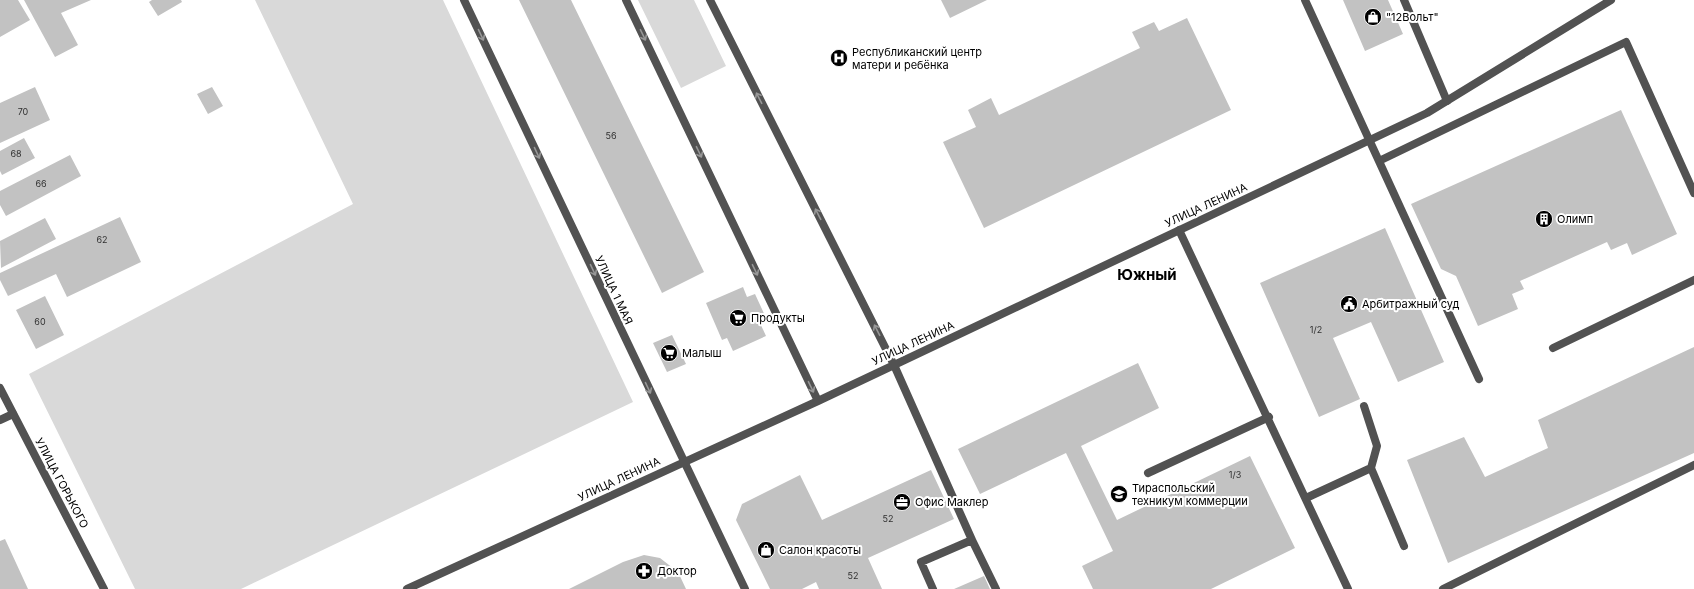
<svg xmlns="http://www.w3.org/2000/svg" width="1694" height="589" font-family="Inter,sans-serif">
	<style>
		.green { fill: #d9d9d9 }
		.building { fill: #c2c2c2 }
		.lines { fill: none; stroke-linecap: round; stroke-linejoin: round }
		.lane { stroke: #525252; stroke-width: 8 }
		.street { stroke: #525252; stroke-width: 8 }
		.oneway { stroke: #979797 }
		.labels { text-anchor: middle; stroke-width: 4; stroke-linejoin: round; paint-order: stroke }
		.number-label { font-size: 9px; fill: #303030 }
		.poi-label { font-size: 11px; fill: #000; stroke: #fff; text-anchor: start }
		.street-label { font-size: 11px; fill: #000; stroke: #fff }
		.district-label { font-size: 15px; font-weight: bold; fill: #000; stroke: #fff }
	</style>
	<rect width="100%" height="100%" fill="#fff"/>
	<!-- green -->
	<path class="green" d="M255,0H443L633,402L241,589H135L29,374L353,204Z
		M638,0H694L726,66L681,88Z"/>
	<!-- building -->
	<path class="building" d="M0,0H18L30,20L0,37Z
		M24,0H91L61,13L78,45L55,57Z
		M152,0H181L182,2L158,16L149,2Z
		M519,0H571L704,272L662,293Z
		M941,0H987L950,18Z
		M1343,0H1388L1403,34L1365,51Z
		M1187,18L1231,110L984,228L943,142L976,127L968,110L991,98L999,115L1140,48L1132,32L1154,22L1159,31Z
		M35,87L50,120L0,143V103Z
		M212,87L223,106L208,114L197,94Z
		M1621,110L1677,234L1632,255L1627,243L1611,250L1607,242L1520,281L1524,289L1512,294L1518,309L1478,326L1456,276L1441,269L1411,204Z
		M24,138L35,158L2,175L0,171V151Z
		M70,155L81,176L6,216L0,205V191Z
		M120,217L141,262L67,297L56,274L8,296L0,280V273Z
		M45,218L56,239L1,268L0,241Z
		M1385,228L1444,362L1398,382L1371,322L1333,338L1360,399L1319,417L1260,283Z
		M743,287L747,297L755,294L767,320L760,323L766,336L733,351L727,338L722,340L706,303Z
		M45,296L64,335L36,349L16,310Z
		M672,335L686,364L667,372L653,343Z
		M1694,347V453L1448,563L1407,460L1464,437L1485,477L1548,448L1538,420Z
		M1138,363L1159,408L1081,446L1117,520L1250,456L1295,548L1211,589H1093L1082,566L1113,551L1066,453L980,494L958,449Z
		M931,470L954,519L868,558L882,589H819L816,582L802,589H770L736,520L742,504L800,475L822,520Z
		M5,539L28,589H0V541Z
		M644,555L660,558L678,572L686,589H569L623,562Z
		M984,576L990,589H954Z"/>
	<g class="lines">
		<!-- lane -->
		<path class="lane" d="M1305,0L1479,379
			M1404,0L1447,101
			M1379,161L1626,42L1694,193
			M1179,230L1348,589
			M1553,348L1694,280
			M894,365L972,540L921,562L933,589
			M0,420L13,414
			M1371,468L1404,546
			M1148,473L1269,417
			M1306,498L1371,468L1377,446L1364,406
			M972,540L996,589
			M1443,589L1694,465"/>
		<!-- street -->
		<path class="street" d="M464,0L745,589
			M626,0L818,401
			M710,0L894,365
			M0,388L104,589
			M407,589L818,401L1427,113L1611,0"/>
	</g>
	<!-- one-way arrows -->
	<defs><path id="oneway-shaft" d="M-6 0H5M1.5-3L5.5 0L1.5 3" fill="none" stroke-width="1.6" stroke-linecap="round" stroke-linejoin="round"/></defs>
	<g class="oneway">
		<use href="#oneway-shaft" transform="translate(481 35) rotate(65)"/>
		<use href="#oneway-shaft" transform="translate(643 35) rotate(64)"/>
		<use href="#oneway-shaft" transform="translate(759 98) rotate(-117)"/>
		<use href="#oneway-shaft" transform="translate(699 152) rotate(64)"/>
		<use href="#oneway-shaft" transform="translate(537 153) rotate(65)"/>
		<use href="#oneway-shaft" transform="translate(818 214) rotate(-117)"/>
		<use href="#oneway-shaft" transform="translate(593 270) rotate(65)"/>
		<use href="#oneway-shaft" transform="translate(755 270) rotate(64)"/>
		<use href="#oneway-shaft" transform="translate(877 330) rotate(-117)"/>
		<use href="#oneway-shaft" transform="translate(811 387) rotate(64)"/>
		<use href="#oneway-shaft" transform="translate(648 388) rotate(65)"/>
	</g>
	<!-- icons -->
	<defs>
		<symbol id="shop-disc" viewBox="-11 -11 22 22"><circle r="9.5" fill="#000" stroke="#fff"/><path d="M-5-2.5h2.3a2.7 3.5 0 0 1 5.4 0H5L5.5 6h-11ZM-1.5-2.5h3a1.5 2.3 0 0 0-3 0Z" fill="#fff"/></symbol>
		<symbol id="hospital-disc" viewBox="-11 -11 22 22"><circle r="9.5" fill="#000" stroke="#fff"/><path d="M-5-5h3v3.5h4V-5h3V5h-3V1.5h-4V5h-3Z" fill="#fff"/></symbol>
		<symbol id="building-disc" viewBox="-11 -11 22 22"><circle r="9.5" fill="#000" stroke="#fff"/><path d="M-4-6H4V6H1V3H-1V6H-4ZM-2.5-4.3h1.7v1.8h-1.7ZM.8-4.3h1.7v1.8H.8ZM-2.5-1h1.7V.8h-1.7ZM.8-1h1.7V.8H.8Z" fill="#fff"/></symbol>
		<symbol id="civic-disc" viewBox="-11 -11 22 22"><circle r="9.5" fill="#000" stroke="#fff"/><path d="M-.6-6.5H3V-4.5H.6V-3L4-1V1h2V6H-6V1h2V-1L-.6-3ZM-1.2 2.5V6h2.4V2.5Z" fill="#fff"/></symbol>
		<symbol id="supermarket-disc" viewBox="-11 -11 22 22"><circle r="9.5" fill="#000" stroke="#fff"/><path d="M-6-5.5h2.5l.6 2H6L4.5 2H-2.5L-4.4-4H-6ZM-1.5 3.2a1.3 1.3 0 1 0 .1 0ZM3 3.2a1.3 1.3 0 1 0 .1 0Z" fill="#fff"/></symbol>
		<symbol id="university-disc" viewBox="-11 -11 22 22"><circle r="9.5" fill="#000" stroke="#fff"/><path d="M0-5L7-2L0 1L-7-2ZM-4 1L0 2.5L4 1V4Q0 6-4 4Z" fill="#fff"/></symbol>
		<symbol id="office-disc" viewBox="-11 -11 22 22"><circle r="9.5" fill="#000" stroke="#fff"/><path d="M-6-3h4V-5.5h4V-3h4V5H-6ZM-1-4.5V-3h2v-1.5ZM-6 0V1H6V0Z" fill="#fff"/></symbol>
		<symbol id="pharmacy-disc" viewBox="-11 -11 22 22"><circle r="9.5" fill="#000" stroke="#fff"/><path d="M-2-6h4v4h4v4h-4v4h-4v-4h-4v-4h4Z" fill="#fff"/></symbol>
	</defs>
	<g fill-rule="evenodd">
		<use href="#shop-disc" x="1363" y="7" width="20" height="20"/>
		<use href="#hospital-disc" x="829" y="48" width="20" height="20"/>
		<use href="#building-disc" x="1534" y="209" width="20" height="20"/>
		<use href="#civic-disc" x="1339" y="294" width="20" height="20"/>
		<use href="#supermarket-disc" x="728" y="308" width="20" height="20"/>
		<use href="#supermarket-disc" x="659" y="343" width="20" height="20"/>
		<use href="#university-disc" x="1109" y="484" width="20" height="20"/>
		<use href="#office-disc" x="892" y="492" width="20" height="20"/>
		<use href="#shop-disc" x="756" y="540" width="20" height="20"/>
		<use href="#pharmacy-disc" x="634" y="561" width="20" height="20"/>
	</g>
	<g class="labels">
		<!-- number labels -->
		<g class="number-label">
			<text x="23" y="115">70</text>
			<text x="611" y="139">56</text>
			<text x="16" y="157">68</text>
			<text x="41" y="187">66</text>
			<text x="102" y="243">62</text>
			<text x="40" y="325">60</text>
			<text x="1316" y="333">1/2</text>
			<text x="1235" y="478">1/3</text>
			<text x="888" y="522">52</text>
			<text x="853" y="579">52</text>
		</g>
		<!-- poi labels -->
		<g class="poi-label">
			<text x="1386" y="21">"12Вольт"</text>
			<text x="852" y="56">Республиканский центр<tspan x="852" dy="13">матери и ребёнка</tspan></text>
			<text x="1557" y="223">Олимп</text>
			<text x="1362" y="308">Арбитражный суд</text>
			<text x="751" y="322">Продукты</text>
			<text x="682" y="357">Малыш</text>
			<text x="1132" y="492">Тираспольский<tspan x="1132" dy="13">техникум коммерции</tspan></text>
			<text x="915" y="506">Офис Маклер</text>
			<text x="779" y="554">Салон красоты</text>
			<text x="657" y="575">Доктор</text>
		</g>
		<!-- street labels -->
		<g class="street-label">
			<text transform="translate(1206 205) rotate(-25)" y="4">УЛИЦА ЛЕНИНА</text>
			<text transform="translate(614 290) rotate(65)" y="4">УЛИЦА 1 МАЯ</text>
			<text transform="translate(913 343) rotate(-25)" y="4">УЛИЦА ЛЕНИНА</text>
			<text transform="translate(619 479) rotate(-25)" y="4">УЛИЦА ЛЕНИНА</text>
			<text transform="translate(62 483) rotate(62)" y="4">УЛИЦА ГОРЬКОГО</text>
		</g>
		<!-- district labels -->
		<g class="district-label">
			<text x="1147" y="280">Южный</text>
		</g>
	</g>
</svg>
